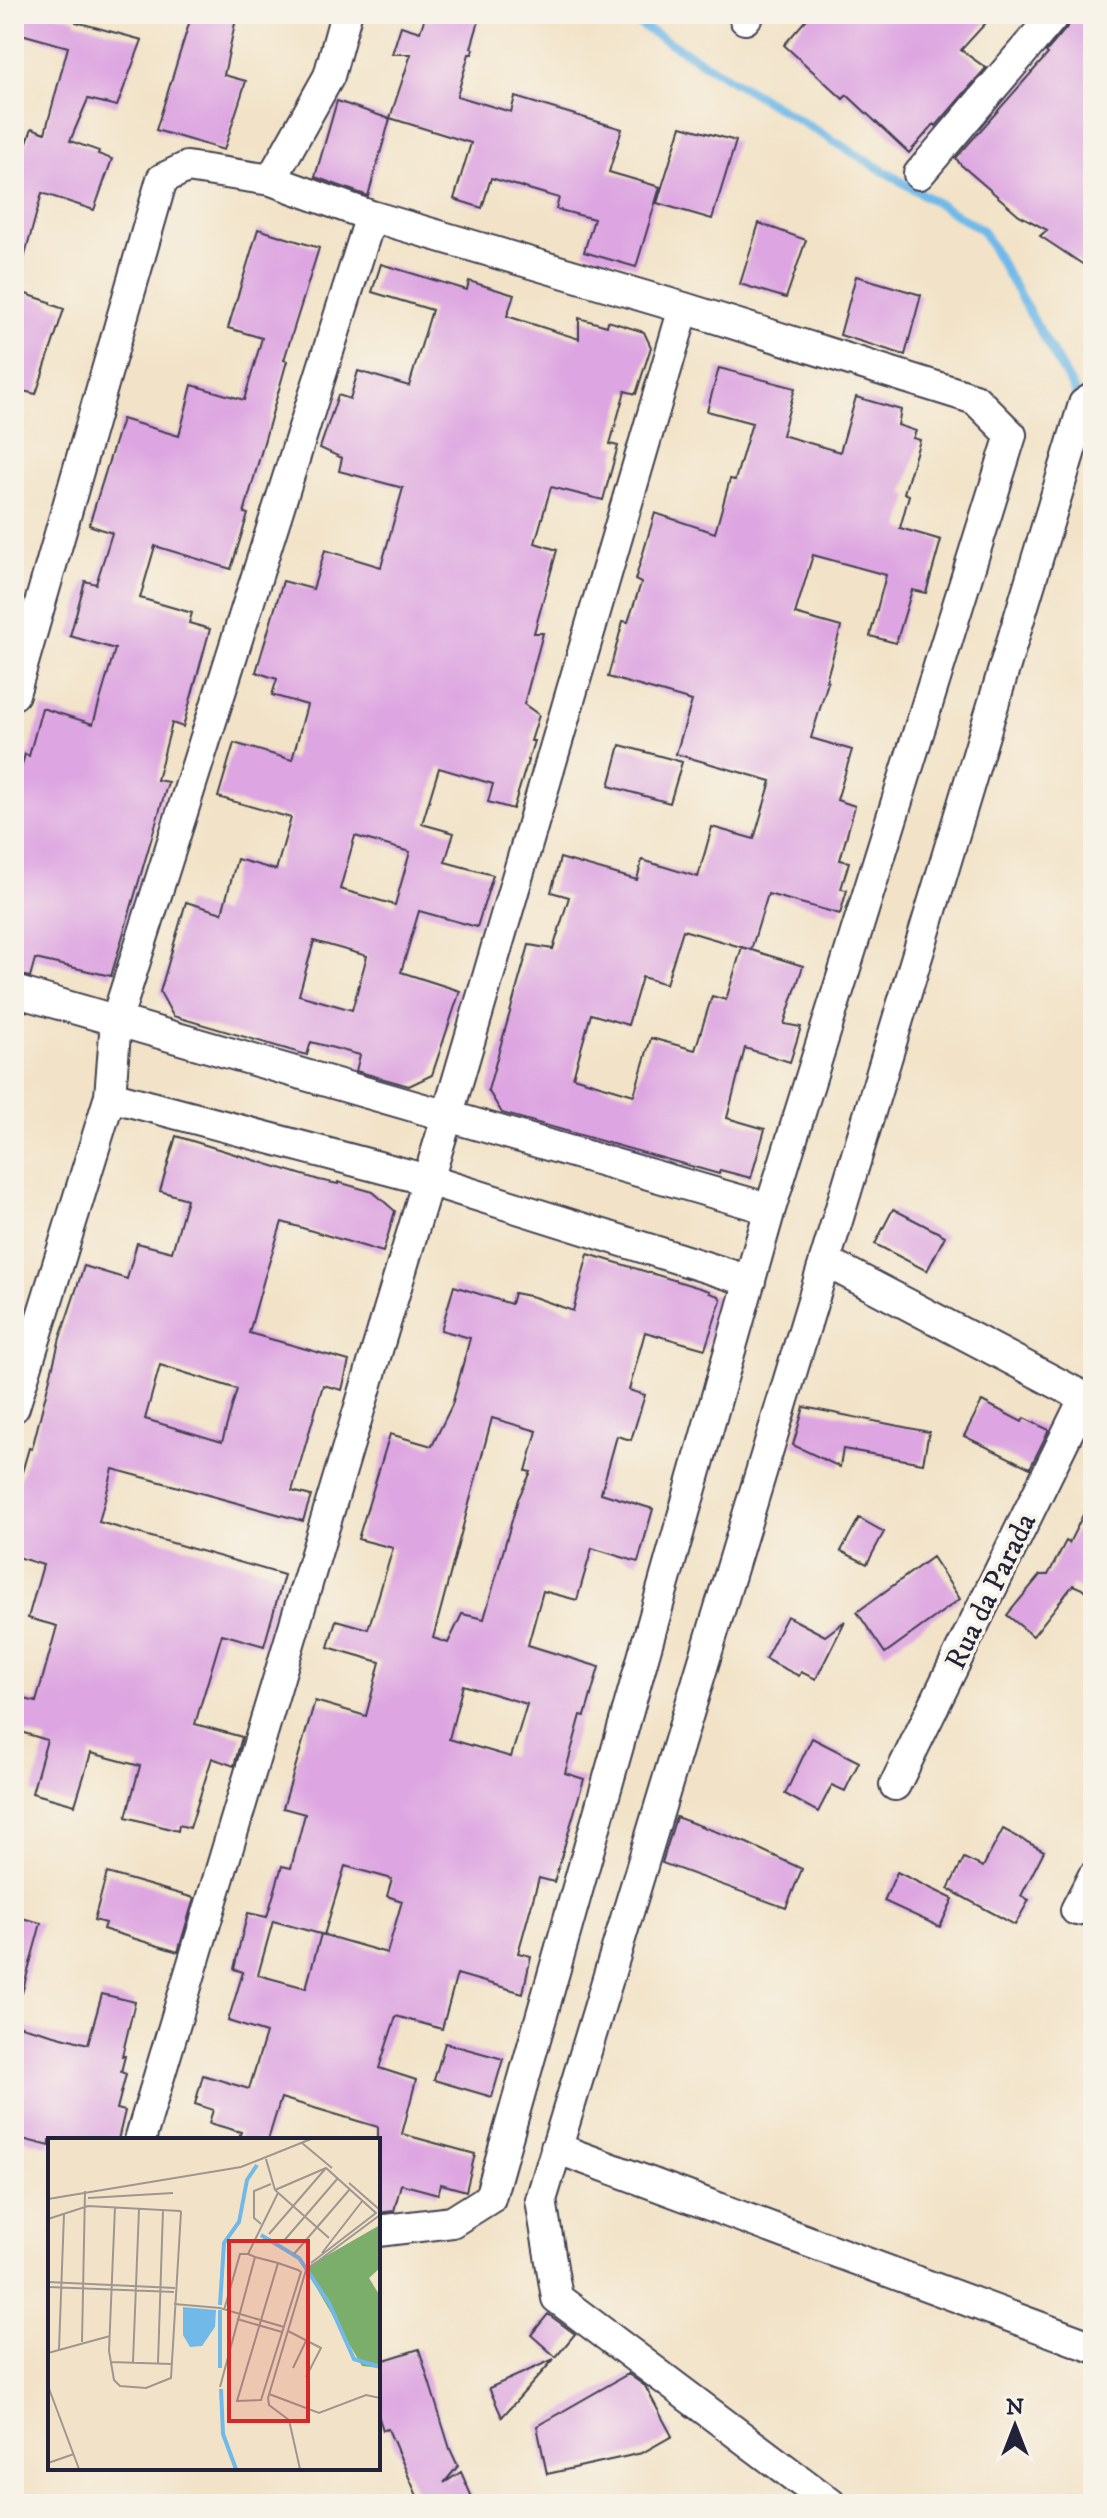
<svg xmlns="http://www.w3.org/2000/svg" width="1107" height="2518" font-family="'IM FELL DW Pica',serif">
	<style>
		.lines { fill: none; stroke-linecap: round; stroke-linejoin: round }
		.stream { stroke: #70b9e8; stroke-width: 9 }
		.building { fill: #dda5e1; fill-rule: evenodd }
		.street-casing { stroke: #413f50; stroke-width: 34 }
		.street { stroke: #fff; stroke-width: 30 }
		.labels { text-anchor: middle; stroke-width: 7; stroke-linejoin: round; paint-order: stroke }
		.street-label { font-size: 30px; fill: #22223b; stroke: #f7f3e8 }
		.inset-river { fill: none; stroke: #70b9e8; stroke-width: 4 }
		.inset-road { fill: none; stroke: #9f9690; stroke-width: 2 }
		.view { fill: #d62828; fill-opacity: 0.15; stroke: #d62828; stroke-width: 4 }
		.inset-edge { fill: none; stroke: #22223b; stroke-width: 4 }
	</style>
	<rect width="100%" height="100%" fill="#f7f3e8"/>
	<filter id="ink" filterUnits="userSpaceOnUse"><feTurbulence type="fractalNoise" baseFrequency=".0125" numOctaves="2"/><feDisplacementMap in="SourceGraphic" scale="16" xChannelSelector="R" yChannelSelector="G"/><feConvolveMatrix kernelMatrix="1 2 1 2 8 2 1 2 1" color-interpolation-filters="sRGB"/></filter>
	<filter id="wash" filterUnits="userSpaceOnUse"><feTurbulence type="fractalNoise" baseFrequency=".006" numOctaves="4" result="noise"/><feDisplacementMap in="SourceGraphic" scale="32" xChannelSelector="R" yChannelSelector="G"/><feGaussianBlur stdDeviation="1.8" result="paint"/><feColorMatrix in="noise" values="0 0 0 0 0 0 0 0 0 0 0 0 0 0 0 0 0 1.4 0 .05"/><feComposite in="paint" operator="in"/></filter>
	<g filter="url(#wash)">
		<rect width="100%" height="100%" fill="#f2e3c8"/>
		<g class="lines">
			<!-- stream -->
			<path class="stream" d="M622,14L982,230L1081,402"/>
		</g>
		<g id="blocks">
			<!-- building -->
			<path class="building" d="M14,14H56L76,19V22L142,40L117,106L88,99L70,141L99,151L98,154L112,159L94,210L42,193L22,266L14,265V179L32,128L45,133L68,47L14,32Z
				M192,14H237L224,75L246,81L224,150L156,130Z
				M426,14H481L471,48L473,49L472,54H469L457,96L511,112L515,97L622,129L609,172L660,187L636,267L584,252L594,219L556,209L559,198L491,178L482,208L454,199L471,143L390,118L411,54H392L401,26L420,32Z
				M811,14H994L961,50L986,68L936,126L934,124L909,153L847,95L843,99L784,45Z
				M1073,14H1093V271L1040,236L1047,230L1019,215L960,164L956,158L1048,54L1046,52L1069,25Z
				M337,101L390,119L368,196L315,177Z
				M681,126L736,141L712,219L657,203Z
				M759,223L806,240L786,298L740,284Z
				M258,229L319,248L284,360L287,361L244,513L248,514L231,569L155,546L140,598L192,613L189,623L210,629L183,727L172,723L157,780L168,782L111,976L35,959L30,977L14,974V793L25,754L29,756L42,708L93,724L115,649L70,636L85,581L96,584L112,533L89,525L122,419L179,436L192,385L244,400L262,338L228,328Z
				M381,264L467,290L469,281L514,295L507,316L579,339V318L607,326L608,321L644,332L651,347L636,394L625,391L610,444L618,446L603,500L551,487L535,543L557,550L534,633H543L524,704L539,715L531,741H534L513,809L488,802L493,784L439,768L422,824L454,833L445,862L493,875L477,927L419,911L401,972L460,991L432,1075L409,1086L356,1071L360,1055L311,1042L307,1055L173,1016L160,992L186,902L222,913L237,859L276,870L291,818L218,797L234,743L292,760L307,705L272,695L277,679L256,672L283,581L313,589L325,550L381,567L403,488L339,471L342,458L320,448L338,395L350,399L358,371L409,386L432,310L372,292ZM355,836L410,852L395,905L340,889ZM314,941L367,956L352,1010L299,995Z
				M856,276L921,295L905,355L840,335Z
				M14,290L50,302V304L64,309L36,394L14,389Z
				M719,368L795,388L782,435L840,452L856,397L901,410L898,425L916,431L913,438L920,440L904,493L909,495L900,528L941,540L926,593L912,590L896,643L870,636L886,575L813,555L795,614L841,627L826,681L828,682L811,738L852,750L837,800L855,806L840,860L849,862L841,889L847,890L840,914L768,894L751,950L683,930L666,984L642,977L628,1025L591,1014L573,1077L634,1095L651,1038L695,1050L712,996L726,1000L742,947L803,966L784,1024L801,1027L790,1062L745,1048L727,1118L765,1129L751,1178L720,1170L719,1174L502,1113L488,1090L529,945L553,949L569,897L551,892L560,858L637,880L642,860L698,877L712,827L754,839L771,781L676,754L692,701L608,677L623,621L628,622L641,583L635,580L655,513L715,533L730,479L735,480L752,423L707,411Z
				M620,745L682,762L670,803L609,786Z
				M176,1136L319,1180L338,1184V1182L373,1192L395,1211L383,1252L282,1222L264,1279L249,1333L349,1361L342,1390L323,1385L292,1491L311,1496L303,1521L113,1469L99,1522L284,1575L264,1646L222,1634L195,1724L242,1737L234,1766L212,1758L190,1828L179,1825L178,1831L126,1817L140,1766L91,1753L75,1805L32,1793L47,1740L14,1730V1696L36,1702L57,1626L28,1618L43,1565L14,1556V1500L29,1448L32,1449L60,1338L84,1266L127,1279L137,1243L172,1252L187,1199L160,1191ZM160,1365L237,1389L222,1442L145,1419Z
				M893,1209L945,1236L927,1271L875,1244Z
				M588,1254L710,1291L709,1293L719,1296L721,1300L705,1349L645,1332L629,1390L645,1395L631,1440L617,1436L601,1493L653,1509L638,1562L592,1548L577,1600L543,1591L528,1645L599,1667L585,1716L581,1715L565,1773L584,1779L554,1882L539,1878L518,1953L531,1956L523,1993L457,1974L442,2029L396,2016L379,2068L416,2080L402,2134L475,2154L466,2191L441,2184L438,2194L401,2184L394,2211L378,2213V2127L281,2098L268,2140H238L241,2132L209,2123L213,2110L195,2104L203,2075L249,2089L266,2033L228,2021L243,1972L234,1969L241,1939L248,1913L267,1917L282,1866L291,1868L305,1814L283,1808L315,1701L366,1716L380,1662L328,1647L336,1620L368,1629L378,1598L393,1548L358,1539L390,1434L432,1446L452,1405L470,1338L441,1330L454,1286L511,1304L514,1293L534,1297L573,1311ZM492,1418L537,1431L526,1471L531,1472L518,1499L484,1619L462,1614L448,1643L433,1638ZM463,1685L527,1704L511,1757L449,1739ZM345,1866L392,1879L387,1896L402,1901L387,1953L321,1934L306,1988L258,1975L273,1921L324,1935Z
				M982,1401L1022,1422L1024,1418L1049,1430L1030,1468L964,1436Z
				M804,1407L929,1432L923,1463L843,1449L840,1467L793,1445Z
				M1093,1495V1594L1073,1585L1033,1636L1007,1615L1040,1575H1048L1066,1541L1069,1543Z
				M859,1518L884,1532L867,1564L841,1551Z
				M932,1557L960,1599L885,1653L857,1612Z
				M787,1616L825,1636L845,1621L816,1679L801,1672L799,1676L765,1659Z
				M812,1738L859,1762L845,1791L832,1785L818,1812L785,1794Z
				M676,1817L747,1843L802,1869L786,1908L662,1863Z
				M1003,1829L1044,1851L1021,1896L1029,1900L1015,1925L948,1889L964,1858L983,1867Z
				M897,1872L953,1899L940,1927L884,1901Z
				M107,1873L194,1898L178,1952L103,1929L105,1923L94,1920Z
				M14,1916L41,1923L22,1993L14,1992Z
				M102,1994L135,2002L122,2056H125L121,2072L126,2074L117,2109L125,2111L118,2140H50V2146L14,2137V2024L88,2044Z
				M445,2043L503,2059L492,2097L434,2080Z
				M548,2314L575,2334L556,2357L531,2335Z
				M419,2349L450,2449L458,2466L444,2483L461,2472L475,2504H408L418,2498L388,2429L383,2430L378,2415V2362Z
				M554,2359L502,2417L489,2388Z
				M628,2374L645,2386L672,2436L642,2453L547,2474L537,2426Z"/>
		</g>
	</g>
	<g filter="url(#ink)">
		<use href="#blocks" fill-opacity="0" stroke="#413f50" stroke-width="2"/>
		<g class="lines">
			<defs>
				<path id="street" d="M745,19L749,14
					M919,174L1055,14
					M271,180L329,76L346,14
					M14,694L162,179L187,167L271,180L371,216L684,308L975,399L1011,435L770,1209L490,2198L452,2222L378,2231
					M14,991L770,1209
					M110,1096L428,1180L750,1281
					M825,1261L1093,1402
					M14,1407L110,1096L116,1021L371,216
					M895,1785L1085,1397
					M1076,1910L1093,1877
					M140,2140L447,1117L684,308
					M556,2148L1093,2347
					M831,2504L557,2298L541,2200L1084,404L1093,398"/>
			</defs>
			<!-- street casing -->
			<use href="#street" class="street-casing"/>
			<!-- street -->
			<use href="#street" class="street"/>
		</g>
	</g>
	<g class="labels">
		<!-- street labels -->
		<g class="street-label">
			<text transform="translate(990 1591) rotate(-64)" y="10">Rua da Parada</text>
		</g>
	</g>
	<!-- overview -->
	<g transform="translate(48 2138)">
		<rect width="332" height="332" fill="#f2e3c8"/>
		<path d="M332,87V130L321,140L332,158V230L314,228L257,130Z" fill="#7aae6a"/>
		<path d="M135,169L168,172L167,189L154,208L142,209L135,197Z" fill="#70b9e8"/>
		<path class="inset-river" d="M213,97L251,120L281,165L306,221L332,229M172,167L176,105L191,84L199,42L209,27M172,172V230M173,251L175,296L188,331"/>
		<path class="inset-road" d="M254,5L284,30M218,21L227,52L281,100M301,45L332,72M227,52L278,30L328,75L263,125M40,60L125,55M0,61L193,29L263,1M0,81L40,68L132,73L133,74L123,240L98,250L72,248L66,242L61,213L67,69M213,86L206,80V53L223,46M221,96L278,30M234,105L290,40M274,115L315,62M200,116L230,55M246,116L302,51M0,144L127,150M0,149L126,154M126,166L172,170L236,189M176,172L192,116H200L207,119L230,125L250,132L253,134L213,262L189,263L230,125M189,181L234,194M240,193L273,210L258,239M34,204L37,53M11,211L16,76M0,215L62,198M63,224L123,226M85,224L91,71M110,225L115,72M245,230L258,203M0,248L31,331M172,249L207,119M221,256L271,275L318,257L332,260M0,325L26,316M252,331L241,282L221,267L220,260L258,132L332,77"/>
		<path class="view" d="M181,103H260V283H181Z"/>
		<rect width="332" height="332" class="inset-edge"/>
	</g>
	<!-- margin -->
	<rect width="1107" height="2518" fill="none" stroke="#f7f3e8" stroke-width="48"/>
	<!-- north arrow -->
	<g transform="translate(1015 2426)" stroke="#f7f3e8" stroke-width="6" paint-order="stroke">
	<path d="M0-6L14 30L0 20L-14 30Z" fill="#22223b"/>
	<text y="-12" font-size="22" font-weight="bold" text-anchor="middle" fill="#22223b">N</text>
	</g>
</svg>
